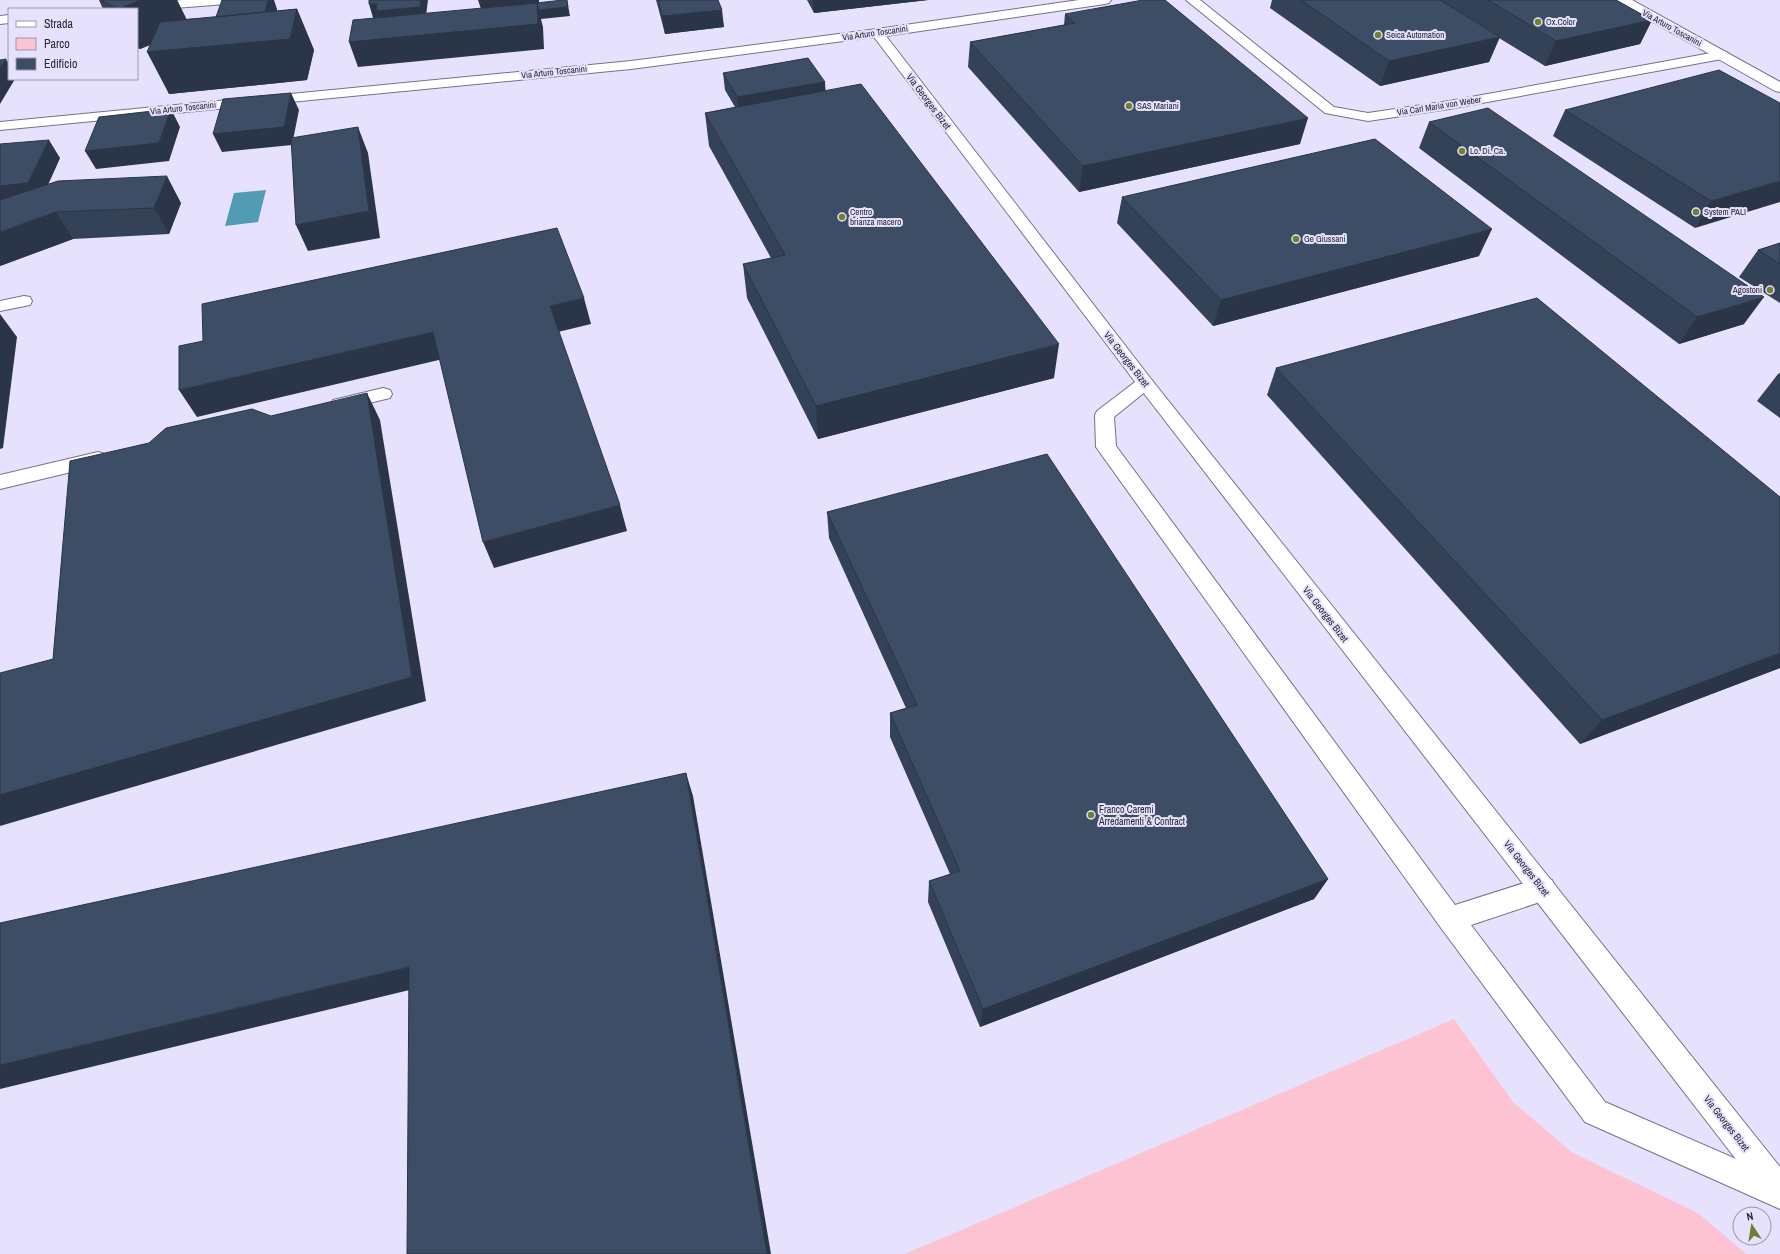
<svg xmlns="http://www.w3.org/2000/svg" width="1780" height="1254" font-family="'Archivo Narrow',sans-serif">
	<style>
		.green { fill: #fec3d2 }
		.water { fill: #519bb5 }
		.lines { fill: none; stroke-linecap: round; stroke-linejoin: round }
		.lane-casing { stroke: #76708e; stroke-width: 2 }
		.street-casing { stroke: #76708e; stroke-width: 2 }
		.lane { fill: #fff; fill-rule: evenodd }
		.street { fill: #fff; fill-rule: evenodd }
		.wall { fill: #344257 }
		.shaded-wall { fill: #2a3647 }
		.building { fill: #3c4d65; stroke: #2a3647 }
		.poi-dot { fill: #6f8130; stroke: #e6e2fd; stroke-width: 1.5 }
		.labels { text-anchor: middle; stroke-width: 4; stroke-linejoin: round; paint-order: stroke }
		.far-poi-label { font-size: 9px; fill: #282633; stroke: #e6e2fd; text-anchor: start }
		.far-street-label { font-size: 9px; fill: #282633; stroke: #e6e2fd }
		.street-label { font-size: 10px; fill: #282633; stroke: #e6e2fd }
		.poi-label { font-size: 10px; fill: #282633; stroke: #e6e2fd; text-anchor: start }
	</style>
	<rect width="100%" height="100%" fill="#e6e2fd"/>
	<!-- green -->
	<path class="green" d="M1454,1019L1514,1103L1573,1153L1698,1213L1746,1254H905Z"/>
	<!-- water -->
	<path class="water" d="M266,190L258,222L225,226L234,193Z"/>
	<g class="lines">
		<defs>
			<path id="lane" d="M1186,0H1200L1334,107L1368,113L1449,101L1722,51L1727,52L1729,55L1727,58L1722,59L1449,109L1368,121L1325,113Z
				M1145,377L1151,379L1154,383L1151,387L1114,417L1116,446L1455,905L1543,877L1552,880L1556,889L1552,898L1471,925L1605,1102L1780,1178V1209L1585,1122L1441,928L1096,447L1095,415L1097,411L1139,379Z"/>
			<path id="street" d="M183,0H232L230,3L226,4L137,11V9H116L118,6L122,5Z
				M1079,0H1111L1109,3L1105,4L886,36L1151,379L1780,1167V1206L1769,1202L1139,387L874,37L631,69L0,130V122L631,61L877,29Z
				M1617,0H1632L1780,82V92L1775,91L1619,3Z
				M9,15V23L0,24V16Z
				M24,296L30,297L32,301L30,305L0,311V301Z
				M383,388L390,390L392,394L390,398L340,410L333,408L331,404L333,400Z
				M98,452L105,454L108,459L105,464L0,489V475Z"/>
		</defs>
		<!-- lane casing -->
		<use href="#lane" class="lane-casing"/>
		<!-- street casing -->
		<use href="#street" class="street-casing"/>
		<!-- lane -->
		<use href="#lane" class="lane"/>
		<!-- street -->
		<use href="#street" class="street"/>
	</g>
	<!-- wall -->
	<path class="wall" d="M99,0H177L186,19L216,17L277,9V11L297,9L314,50L307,80L169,94L150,45L140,49L137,48V9H103Z
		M656,0H718L724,27L665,34L658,7Z
		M807,0H928L814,13Z
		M1272,0H1616L1652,20L1640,44L1545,66L1499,38L1489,62L1380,86L1270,8Z
		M1065,14L1300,144L1079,192L968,67L970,42L1064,25Z
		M723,73L825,82V91L1054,378L818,439L747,298L743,264L771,258L709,146L705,113L735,107L725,90Z
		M1780,103L1695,228L1553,136L1565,110Z
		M1429,122L1744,324L1679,344L1419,148Z
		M60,158L48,185L181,203L169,234L73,239L0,266Z
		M1122,197L1479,256L1213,326L1117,223Z
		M1780,243V303L1739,277L1758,250Z
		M1276,368L1780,668L1580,744L1267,395Z
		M1780,373V418L1757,401L1778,374Z
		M827,512L1328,879L1314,899L980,1027L928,902L929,881L950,874L890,737V713L906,708L829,538Z"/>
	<!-- shaded-wall -->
	<path class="shaded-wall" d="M141,0H177L191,28L140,49L137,44V9H119Z
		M268,0H274L277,9L271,31L224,36Z
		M421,0H428L425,24L374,21L369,4Z
		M478,0H539V6L567,0L570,16L541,19L543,27L544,49L358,67L349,42L482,12Z
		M813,0H928L814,13Z
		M297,9L314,50L307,80L169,94L147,52Z
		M722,10L724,27L665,34L662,16Z
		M1652,20L1640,44L1545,66L1556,41Z
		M1500,37L1489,62L1380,86L1389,61Z
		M6,59L9,64V79H15L0,104V68Z
		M825,82L826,99L739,115L737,97Z
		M291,93L299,110L292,145L222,152L213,134Z
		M171,109L180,127L169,161L96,169L85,151Z
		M1308,118L1300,144L1079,192L1083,166Z
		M358,127L368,153L380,238L308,251L296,225Z
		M49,140L60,158L40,201L0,206V186Z
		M167,176L181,203L169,234L154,208Z
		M1780,181V202L1695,228L1711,201Z
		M56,212L73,239L0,266V232Z
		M1492,229L1479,256L1213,326L1221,300Z
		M1764,297L1744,324L1679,344L1697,317Z
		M584,298L591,324L558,332L550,306Z
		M0,314L17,337L3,448L0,449Z
		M433,332L443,359L197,417L179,390Z
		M1059,344L1054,378L818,439L816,406Z
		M367,393L380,420L426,701L0,826V795Z
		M620,505L627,531L494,568L483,542Z
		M1780,653V668L1580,744L1602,720Z
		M686,773L693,796L771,1254H767Z
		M1328,879L1314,899L980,1027L983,1009Z
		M409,967L426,986L0,1089V1065Z"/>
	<!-- building -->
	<path class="building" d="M100,0H141L119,9Z
		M222,0H268L265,12L216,17Z
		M369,0H421L420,7L376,11L377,3L369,4Z
		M563,0H567L568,7L539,10L537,3H536Z
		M658,0H718L722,10L662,16Z
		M1143,0H1165L1308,118L1083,166L970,42L1075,23L1065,14Z
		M1301,0H1440L1500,37L1389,61Z
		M1488,0H1616L1652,20L1556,41Z
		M537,3L538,24L349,42L353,20Z
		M297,9L290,39L147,52L160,22Z
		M808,58L825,82L737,97L723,73Z
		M6,59L0,68V60Z
		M1719,70L1780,103V181L1711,201L1565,110Z
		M861,84L1059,344L816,406L743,264L785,255L705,113Z
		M291,93L284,127L213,134L223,99Z
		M1488,108L1764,297L1697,317L1429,122Z
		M171,109L159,143L85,151L99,117Z
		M358,127L369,211L296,225L291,138Z
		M1375,139L1492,229L1221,300L1122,197Z
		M49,140L28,183L0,186V144Z
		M167,176L154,208L56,212L0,232V200L58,181Z
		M557,228L584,298L550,306L620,505L483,542L433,332L179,390V346L203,341L202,304Z
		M1780,243V264L1758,250Z
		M1537,298L1780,497V653L1602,720L1276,368Z
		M367,393L412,677L0,795V673L53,659L70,461L149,443L166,428L252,409L271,416Z
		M1047,454L1328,879L983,1009L929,881L960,871L890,713L917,705L827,512Z
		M686,773L767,1254H407L409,967L0,1065V923Z"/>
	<!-- markers -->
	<g class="poi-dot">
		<circle cx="1538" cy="22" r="4"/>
		<circle cx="1378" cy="35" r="4"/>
		<circle cx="1129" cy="106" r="4"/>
		<circle cx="1462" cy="151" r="4"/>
		<circle cx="1696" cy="212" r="4"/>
		<circle cx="842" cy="217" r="4"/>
		<circle cx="1296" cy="239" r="4"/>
		<circle cx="1770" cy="290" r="4"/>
		<circle cx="1091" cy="815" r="4"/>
	</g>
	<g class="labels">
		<!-- far-poi labels -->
		<g class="far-poi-label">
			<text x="1546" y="25">Ox.Color</text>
			<text x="1386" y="38">Seica Automation</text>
			<text x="1137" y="109">SAS Mariani</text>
			<text x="1470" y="154">Lo. Di. Ca.</text>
			<text x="850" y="215">Centro<tspan x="850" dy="10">brianza macero</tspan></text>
			<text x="1704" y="215">System PALI</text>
			<text x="1304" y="242">Ge Giussani</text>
			<text x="1762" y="293" text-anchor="end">Agostoni</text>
		</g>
		<!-- far-street labels -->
		<g class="far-street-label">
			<text transform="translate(1672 28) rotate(29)" y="3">Via Arturo Toscanini</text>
			<text transform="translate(875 33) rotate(-8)" y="3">Via Arturo Toscanini</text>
			<text transform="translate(554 72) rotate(-6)" y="3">Via Arturo Toscanini</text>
			<text transform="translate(1439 106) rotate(-9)" y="3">Via Carl Maria von Weber</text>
			<text transform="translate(183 108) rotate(-6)" y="3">Via Arturo Toscanini</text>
		</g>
		<!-- street labels -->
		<g class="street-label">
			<text transform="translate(929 101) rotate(53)" y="4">Via Georges Bizet</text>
			<text transform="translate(1127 359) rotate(52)" y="4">Via Georges Bizet</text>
			<text transform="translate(1326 614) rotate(52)" y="4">Via Georges Bizet</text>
			<text transform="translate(1527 868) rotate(52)" y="4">Via Georges Bizet</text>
			<text transform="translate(1727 1123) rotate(52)" y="4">Via Georges Bizet</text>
		</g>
		<!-- poi labels -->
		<g class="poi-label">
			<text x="1099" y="813">Franco Caremi<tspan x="1099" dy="12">Arredamenti &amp; Contract</tspan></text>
		</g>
	</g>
	<!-- legend -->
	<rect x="8" y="8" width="130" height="72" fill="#e6e2fd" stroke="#9a97ac"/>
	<rect x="16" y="21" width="20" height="6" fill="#ffffff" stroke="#9a97ac"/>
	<text x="44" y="28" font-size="12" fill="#282633">Strada</text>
	<rect x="16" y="38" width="20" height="12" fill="#fec3d2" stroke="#9a97ac"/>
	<text x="44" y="48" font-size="12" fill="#282633">Parco</text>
	<rect x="16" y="58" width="20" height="12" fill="#3c4d65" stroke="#9a97ac"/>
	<text x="44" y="68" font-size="12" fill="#282633">Edificio</text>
	<!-- north arrow -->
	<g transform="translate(1752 1226) rotate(348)"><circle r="19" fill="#e6e2fd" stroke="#9a97ac"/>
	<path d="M0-3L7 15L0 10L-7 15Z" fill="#6f8130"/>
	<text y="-6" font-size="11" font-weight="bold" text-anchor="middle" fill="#282633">N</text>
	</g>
</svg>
